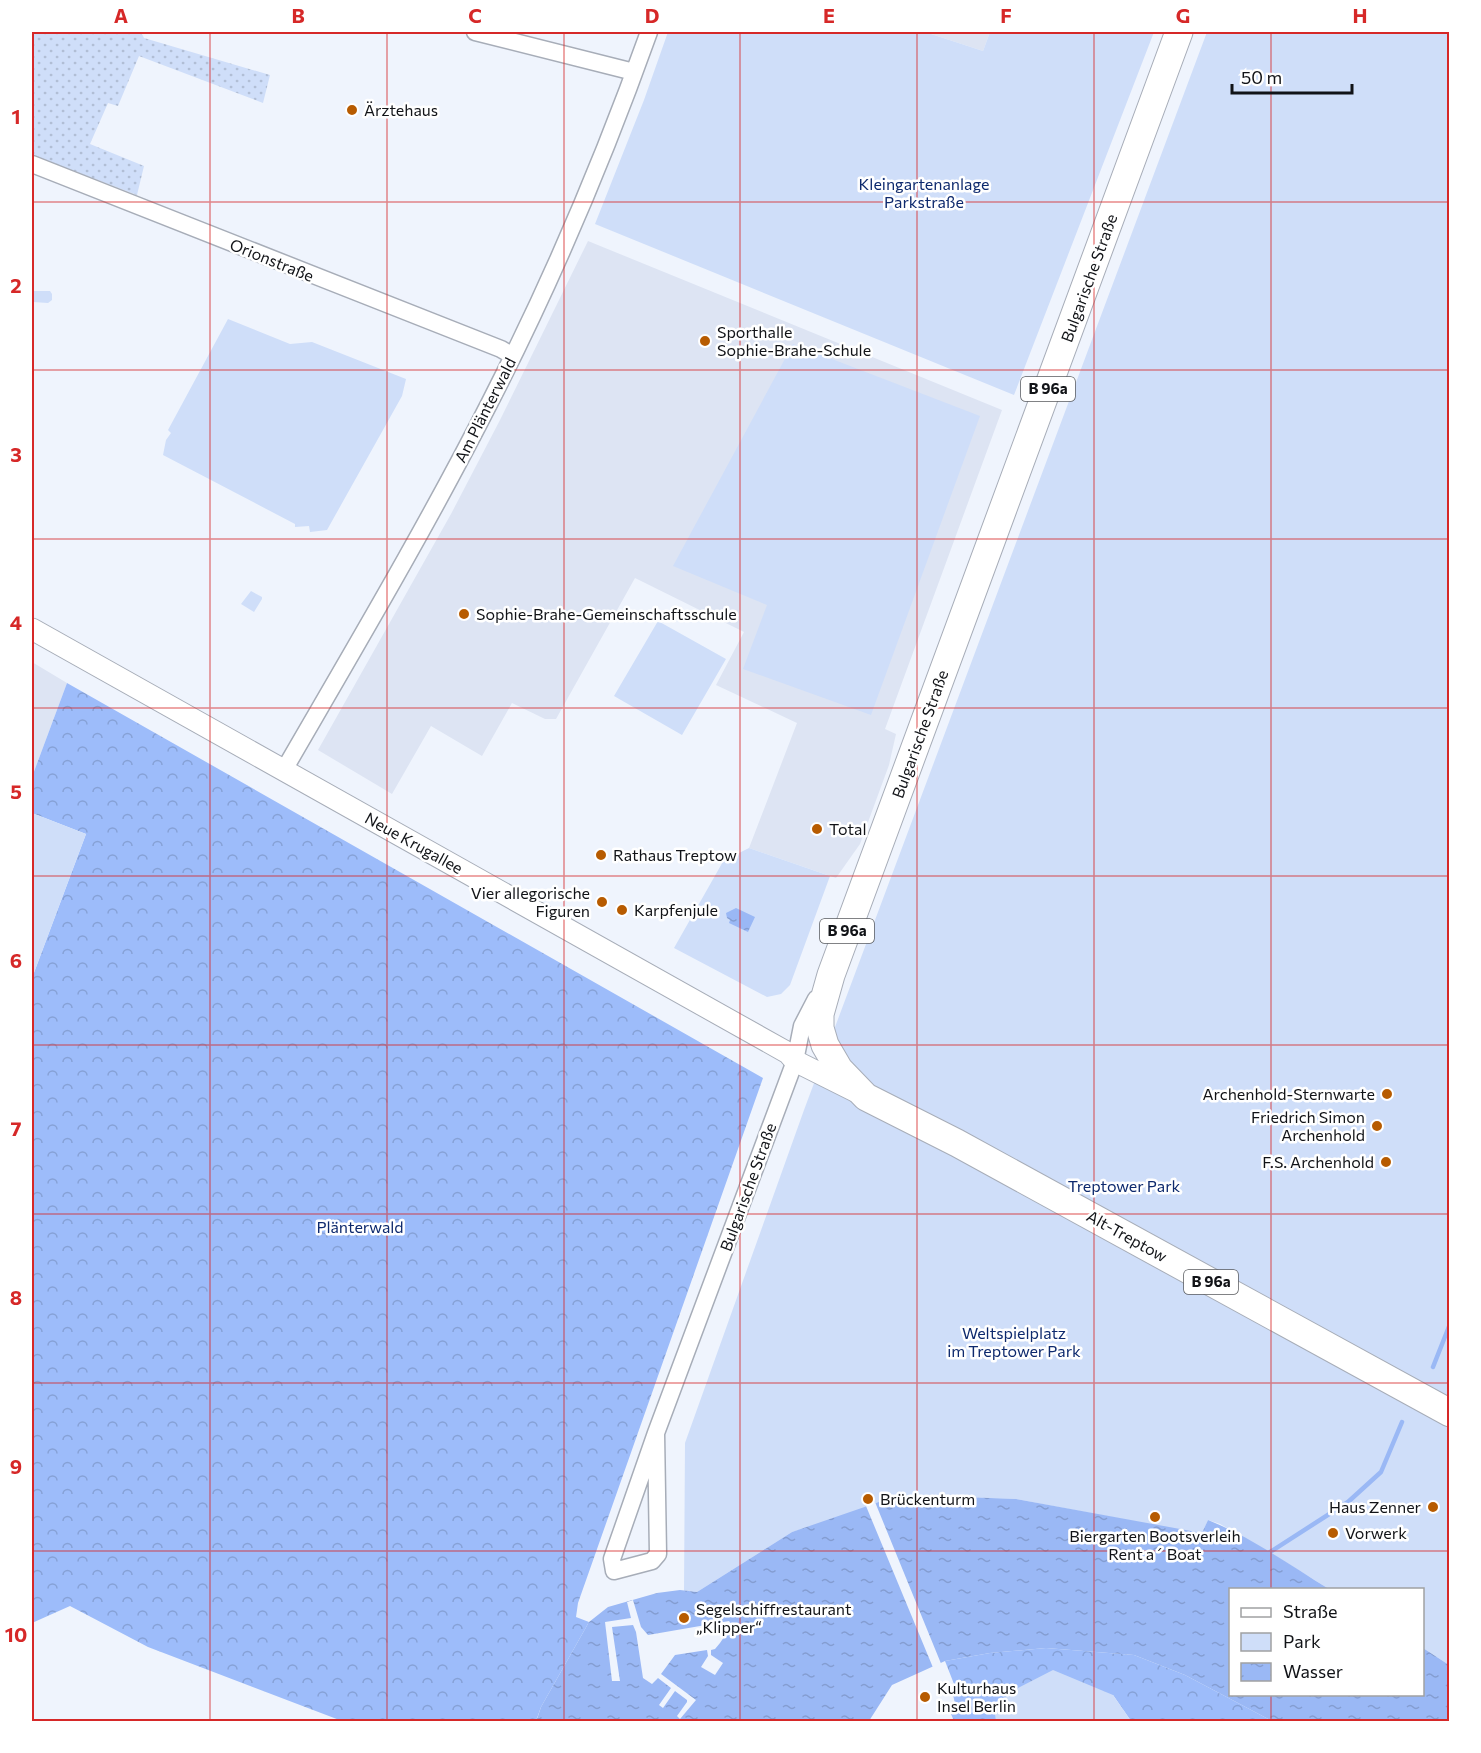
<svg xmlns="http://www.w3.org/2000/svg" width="1481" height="1753" font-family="Commissioner,sans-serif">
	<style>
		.built { fill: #dde4f3 }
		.grass { fill: url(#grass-dots) }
		.forest { fill: url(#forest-crowns) }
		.green { fill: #cfdef9 }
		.water { fill: url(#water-ripples) }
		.pier { fill: #eff4fd }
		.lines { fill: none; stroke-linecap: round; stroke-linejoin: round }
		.stream { stroke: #9ab8f5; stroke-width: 4.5 }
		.minor-casing { stroke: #a7adb8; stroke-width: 19 }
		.tertiary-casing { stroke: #a7adb8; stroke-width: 23 }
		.primary-casing { stroke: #a7adb8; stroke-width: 29 }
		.minor { stroke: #fff; stroke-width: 16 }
		.tertiary { stroke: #fff; stroke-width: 21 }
		.primary { stroke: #fff; stroke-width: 27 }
		.grid { fill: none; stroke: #d62828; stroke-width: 1.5; stroke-opacity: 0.55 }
		.poi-dot { fill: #b75b00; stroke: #fff; stroke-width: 2 }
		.labels { text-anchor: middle; stroke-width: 5; stroke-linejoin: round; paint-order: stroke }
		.shield { fill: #fff; stroke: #585a5d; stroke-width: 1.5 }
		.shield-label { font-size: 15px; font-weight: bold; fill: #111317 }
		.poi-label { font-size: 16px; fill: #111317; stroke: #fff; text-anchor: start }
		.park-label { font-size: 16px; fill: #0d296d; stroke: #fff }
		.street-label { font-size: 16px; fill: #111317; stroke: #fff }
		.neatline { fill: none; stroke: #d62828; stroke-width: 2 }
		.grid-label { font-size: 20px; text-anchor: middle; font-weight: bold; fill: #d62828 }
	</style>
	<defs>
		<pattern id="grass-dots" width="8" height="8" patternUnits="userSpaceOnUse" patternTransform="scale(1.5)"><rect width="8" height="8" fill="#cfdef9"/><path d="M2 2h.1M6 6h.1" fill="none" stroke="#b1bed5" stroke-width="1.8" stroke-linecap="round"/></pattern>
		<pattern id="forest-crowns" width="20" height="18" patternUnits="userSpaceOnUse" patternTransform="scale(1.5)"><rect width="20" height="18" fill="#9dbcfa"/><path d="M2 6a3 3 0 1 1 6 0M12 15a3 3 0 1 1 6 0" fill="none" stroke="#86a1d6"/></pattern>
		<pattern id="water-ripples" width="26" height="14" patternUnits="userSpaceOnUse" patternTransform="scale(1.5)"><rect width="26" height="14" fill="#9ab8f5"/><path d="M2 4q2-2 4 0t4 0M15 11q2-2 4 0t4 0" fill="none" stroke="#849dd1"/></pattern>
	</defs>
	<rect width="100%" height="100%" fill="#eff4fd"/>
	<!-- built -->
	<path class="built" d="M925,32H990L983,51Z
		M588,241L1002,410L885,729L896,734L889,765L860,844L836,878L749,848L797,723L716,685L744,632L635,578L556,719H545L512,703L482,756L431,726L392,794L318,750L451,514L500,420Z
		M32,662L67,683L32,777Z"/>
	<!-- grass -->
	<path class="grass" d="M32,32H141L144,38L270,75L263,103L139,56L118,106L108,103L90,144L144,166L137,195L32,155Z"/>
	<!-- forest -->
	<path class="forest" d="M67,683L763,1078L578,1603L576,1617L589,1622L541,1707L536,1721H342L148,1647L70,1606L32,1623V978L86,834L32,813V777Z
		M1046,1648L1134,1655L1185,1675L1272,1721H1131L1113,1695L995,1708L996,1721H954L951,1714L955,1704L951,1685L954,1684L945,1661L990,1653Z"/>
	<!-- green -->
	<path class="green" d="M668,32H925L983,51L990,32H1154L1014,395L595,224L644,100Z
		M1207,32H1449V1665L1423,1648L1422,1590L1329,1589L1269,1552L1220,1524L1208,1520L1202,1534L1016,1499L938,1496L898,1500L792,1532L697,1592L684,1591L685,1443L804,1110Z
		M32,291H50L52,294V300L48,303L33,302Z
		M228,319L290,344L312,342L406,379L402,396L327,530L310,532L309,526L295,527V524L163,455L166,440L171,433L168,430Z
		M793,344L980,416L871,715L743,669L767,605L673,566Z
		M251,591L262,597V599L254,612L241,604Z
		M658,621L726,659L682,735L614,696Z
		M32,813L86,834L32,978Z
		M749,848L830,876L790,985L781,994L767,997L674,948L729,851L735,855Z
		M1053,1670L1113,1695L1131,1721H996L995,1708L1012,1691Z"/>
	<!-- water -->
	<path class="water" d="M736,908L755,917L748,932L729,923L730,920L727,918L726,913Z
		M938,1496L1016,1499L1202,1533L1208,1520C1251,1537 1290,1565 1329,1589L1230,1590V1694H1422L1423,1648L1449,1665V1721H1272L1185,1675L1134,1655L1046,1648L990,1653L945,1661L892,1685L869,1721L536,1722L541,1707L589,1622L608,1607L657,1593L680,1590L697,1592L792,1532L879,1502Z"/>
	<!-- pier -->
	<path class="pier" d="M875,1502L942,1666L934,1670L866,1506Z
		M633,1600L641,1627L648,1635L729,1621L732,1625L720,1643L715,1649L711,1650V1655L723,1663L715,1675L701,1667L708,1656L707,1650L675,1655L661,1674L696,1700L680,1719L677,1716L687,1702V1700L675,1691L663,1708L659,1705L671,1688L658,1678L652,1684L643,1678L636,1632L633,1625L612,1627L620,1681H612L605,1622L631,1618L627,1602Z"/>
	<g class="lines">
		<!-- stream -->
		<path class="stream" d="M1433,1367L1450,1324
			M1267,1554L1348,1502L1381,1472L1402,1422"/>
		<defs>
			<path id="minor" d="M475,32L634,72
				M32,164L501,349L513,356
				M284,770C354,649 426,528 490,402C551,283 604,158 649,32
				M656,1433L658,1554L652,1561L614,1571L612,1559L656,1433L795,1061L802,1026L816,999"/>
			<path id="tertiary" d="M32,629L788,1053L795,1061L855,1091"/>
			<path id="primary" d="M1179,32L831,975L820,1014V1028L825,1045L839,1069L866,1097L957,1143L1450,1413"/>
		</defs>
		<!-- minor casing -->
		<use href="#minor" class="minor-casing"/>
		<!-- tertiary casing -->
		<use href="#tertiary" class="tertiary-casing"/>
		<!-- primary casing -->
		<use href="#primary" class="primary-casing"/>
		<!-- minor -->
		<use href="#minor" class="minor"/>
		<!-- tertiary -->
		<use href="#tertiary" class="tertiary"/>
		<!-- primary -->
		<use href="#primary" class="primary"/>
	</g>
	<!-- grid -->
	<path class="grid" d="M210,32V1722M387,32V1722M564,32V1722M740,32V1722M917,32V1722M1094,32V1722M1271,32V1590M32,202H1450M32,370H1450M32,539H1450M32,708H1450M32,876H1450M32,1045H1450M32,1214H1450M32,1383H1450M32,1551H1450M1271,1694V1722"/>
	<!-- markers -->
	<g class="poi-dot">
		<circle cx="352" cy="110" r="6"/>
		<circle cx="705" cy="341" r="6"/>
		<circle cx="464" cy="614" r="6"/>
		<circle cx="817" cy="829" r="6"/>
		<circle cx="601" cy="855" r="6"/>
		<circle cx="602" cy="902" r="6"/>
		<circle cx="622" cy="910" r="6"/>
		<circle cx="1387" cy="1094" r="6"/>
		<circle cx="1377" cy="1126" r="6"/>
		<circle cx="1386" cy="1162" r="6"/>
		<circle cx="868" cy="1499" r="6"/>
		<circle cx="1433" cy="1507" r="6"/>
		<circle cx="1155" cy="1517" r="6"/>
		<circle cx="1333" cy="1533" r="6"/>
		<circle cx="684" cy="1618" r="6"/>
		<circle cx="925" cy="1697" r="6"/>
	</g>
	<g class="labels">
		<!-- shield labels -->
		<g class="shield">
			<rect x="1021" y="377" width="54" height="24" rx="4.5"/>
			<rect x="820" y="919" width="54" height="24" rx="4.5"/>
			<rect x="1184" y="1270" width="54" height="24" rx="4.5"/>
		</g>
		<g class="shield-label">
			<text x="1048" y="394">B 96a</text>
			<text x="847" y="936">B 96a</text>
			<text x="1211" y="1287">B 96a</text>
		</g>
		<!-- poi labels -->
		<g class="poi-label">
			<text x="364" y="116">Ärztehaus</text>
			<text x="717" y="338">Sporthalle<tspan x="717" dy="18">Sophie-Brahe-Schule</tspan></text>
			<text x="476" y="620">Sophie-Brahe-Gemeinschaftsschule</text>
			<text x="829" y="835">Total</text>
			<text x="613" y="861">Rathaus Treptow</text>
			<text x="590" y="899" text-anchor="end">Vier allegorische<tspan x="590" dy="18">Figuren</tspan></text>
			<text x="634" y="916">Karpfenjule</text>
			<text x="1375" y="1100" text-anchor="end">Archenhold-Sternwarte</text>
			<text x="1365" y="1123" text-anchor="end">Friedrich Simon<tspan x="1365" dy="18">Archenhold</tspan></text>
			<text x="1374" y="1168" text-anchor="end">F.S. Archenhold</text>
			<text x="880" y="1505">Brückenturm</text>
			<text x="1421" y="1513" text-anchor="end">Haus Zenner</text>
			<text x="1345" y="1539">Vorwerk</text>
			<text x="1155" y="1542" text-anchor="middle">Biergarten Bootsverleih<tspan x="1155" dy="18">Rent a´ Boat</tspan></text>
			<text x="696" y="1615">Segelschiffrestaurant<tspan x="696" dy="18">„Klipper“</tspan></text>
			<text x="937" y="1694">Kulturhaus<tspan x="937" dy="18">Insel Berlin</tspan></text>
		</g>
		<!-- park labels -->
		<g class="park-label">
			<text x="924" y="190">Kleingartenanlage<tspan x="924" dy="18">Parkstraße</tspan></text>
			<text x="1124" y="1192">Treptower Park</text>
			<text x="360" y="1233">Plänterwald</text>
			<text x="1014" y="1339">Weltspielplatz<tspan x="1014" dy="18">im Treptower Park</tspan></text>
		</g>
		<!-- street labels -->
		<g class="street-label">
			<text transform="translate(272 260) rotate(22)" y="6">Orionstraße</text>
			<text transform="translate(1089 278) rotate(-70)" y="6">Bulgarische Straße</text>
			<text transform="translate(485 410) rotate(-63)" y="6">Am Plänterwald</text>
			<text transform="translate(920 734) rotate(-70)" y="6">Bulgarische Straße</text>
			<text transform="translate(414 843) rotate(29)" y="6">Neue Krugallee</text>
			<text transform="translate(748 1187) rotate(-70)" y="6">Bulgarische Straße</text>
			<text transform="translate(1127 1236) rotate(29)" y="6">Alt-Treptow</text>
		</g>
	</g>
	<!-- border -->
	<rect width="1481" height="1753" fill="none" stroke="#ffffff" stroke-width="66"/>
	<!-- legend -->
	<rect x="1229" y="1588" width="195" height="108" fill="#ffffff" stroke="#a0a1a2" stroke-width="1.5"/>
	<rect x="1241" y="1608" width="30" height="9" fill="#ffffff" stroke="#a0a1a2" stroke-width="1.5"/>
	<text x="1283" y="1618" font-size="18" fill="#111317">Straße</text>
	<rect x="1241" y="1633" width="30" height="18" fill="#cfdef9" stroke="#a0a1a2" stroke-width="1.5"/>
	<text x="1283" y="1648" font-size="18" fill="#111317">Park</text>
	<rect x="1241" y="1663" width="30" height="18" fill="url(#water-ripples)" stroke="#a0a1a2" stroke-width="1.5"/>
	<text x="1283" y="1678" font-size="18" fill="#111317">Wasser</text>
	<!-- scale -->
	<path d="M1232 84v9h120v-9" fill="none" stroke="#111317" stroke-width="3"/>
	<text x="1241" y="84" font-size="18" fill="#111317" stroke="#ffffff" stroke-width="4.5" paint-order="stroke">50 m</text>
	<rect x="33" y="33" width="1415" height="1687" class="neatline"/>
	<g class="grid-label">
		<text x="121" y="23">A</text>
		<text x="298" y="23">B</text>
		<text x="475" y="23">C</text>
		<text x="652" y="23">D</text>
		<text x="829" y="23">E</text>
		<text x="1006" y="23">F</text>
		<text x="1183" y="23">G</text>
		<text x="1360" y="23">H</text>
		<text x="16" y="124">1</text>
		<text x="16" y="293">2</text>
		<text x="16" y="462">3</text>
		<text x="16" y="630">4</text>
		<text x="16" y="799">5</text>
		<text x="16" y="968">6</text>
		<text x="16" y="1136">7</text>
		<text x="16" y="1305">8</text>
		<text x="16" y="1474">9</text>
		<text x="16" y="1642">10</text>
	</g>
</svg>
